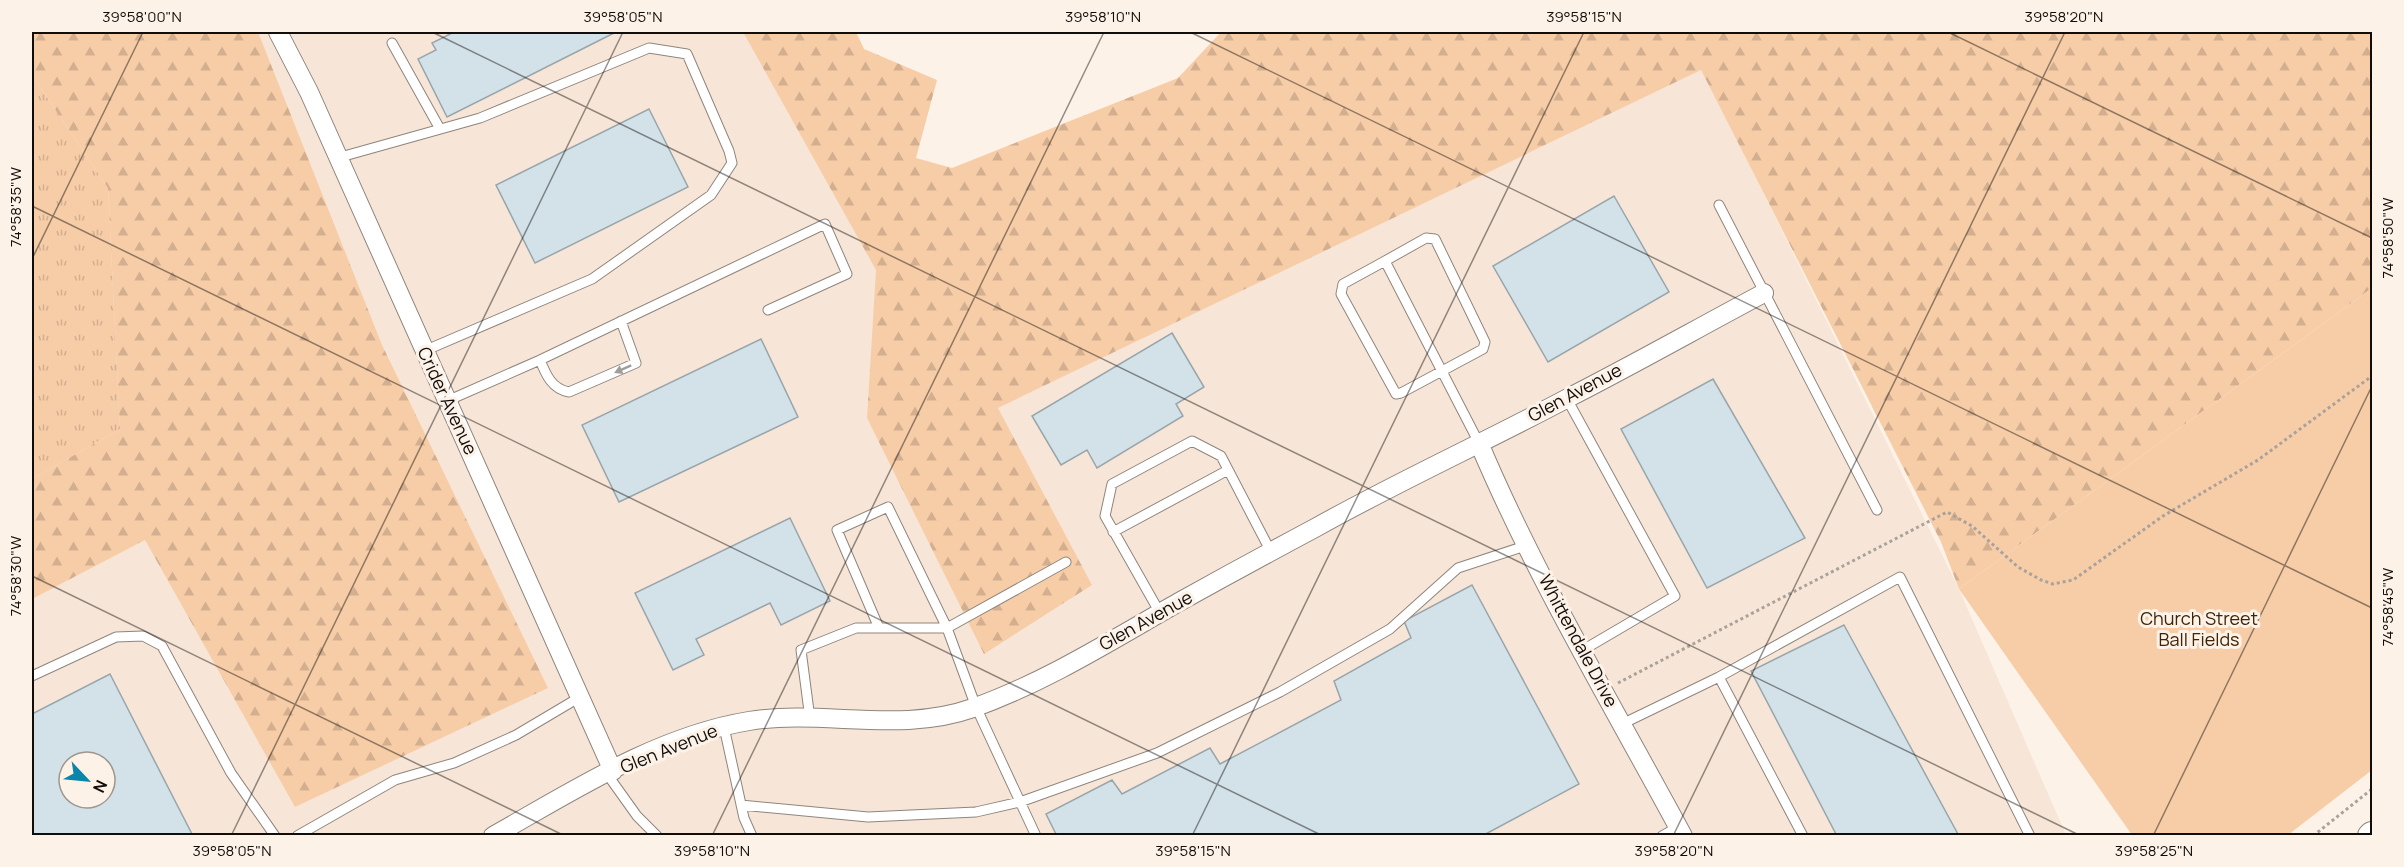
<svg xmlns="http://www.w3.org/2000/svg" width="2404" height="867" font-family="Manrope,sans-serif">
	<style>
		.built { fill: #f7e6d7; fill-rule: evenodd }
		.grass { fill: url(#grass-tufts) }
		.forest { fill: url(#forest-firs) }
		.green { fill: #f7cda8 }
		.building { fill: #d3e2e8; stroke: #98a5ab; stroke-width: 1.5; fill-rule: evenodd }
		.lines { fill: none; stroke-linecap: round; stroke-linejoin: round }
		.service-casing { stroke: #8f857d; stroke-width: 11 }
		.minor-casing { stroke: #8f857d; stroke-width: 20 }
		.secondary-casing { stroke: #8f857d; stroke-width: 28 }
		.path { stroke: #aaa29a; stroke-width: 3; stroke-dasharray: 3 3; stroke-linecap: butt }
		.service { stroke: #fff; stroke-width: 9 }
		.minor { stroke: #fff; stroke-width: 18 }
		.secondary { stroke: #fff; stroke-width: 26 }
		.oneway { fill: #a09e9d }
		.ticks { fill: none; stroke: #110d0a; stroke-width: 1.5; stroke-opacity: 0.45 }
		.labels { text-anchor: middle; stroke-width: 6; stroke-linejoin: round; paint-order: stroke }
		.street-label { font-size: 18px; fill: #110d0a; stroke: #fdf2e8 }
		.park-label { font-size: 18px; fill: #3f2406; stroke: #fdf2e8 }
		.neatline { fill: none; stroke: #110d0a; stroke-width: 2 }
		.ticks-label { font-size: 15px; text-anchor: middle; fill: #110d0a }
	</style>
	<defs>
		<pattern id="grass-tufts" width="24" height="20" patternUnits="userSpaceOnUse" patternTransform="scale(1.5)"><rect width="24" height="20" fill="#f7cda8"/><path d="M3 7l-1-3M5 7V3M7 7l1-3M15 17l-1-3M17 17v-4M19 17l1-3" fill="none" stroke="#d3af8f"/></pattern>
		<pattern id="forest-firs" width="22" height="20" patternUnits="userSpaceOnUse" patternTransform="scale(1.5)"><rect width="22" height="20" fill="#f7cda8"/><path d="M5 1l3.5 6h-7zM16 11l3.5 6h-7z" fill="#d3af8f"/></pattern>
	</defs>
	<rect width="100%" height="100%" fill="#fdf2e8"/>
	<!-- built -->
	<path class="built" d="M32,32H756L998,408L1702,69L1959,589L2066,835H32ZM69,762H105V798H69Z"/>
	<!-- grass -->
	<path class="grass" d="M32,75L108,188L120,429L32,479Z"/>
	<!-- forest -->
	<path class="forest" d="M32,32H258L382,345L548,688L295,807L145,540L32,599V479L120,429L108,188L32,75Z
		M743,32H856L864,49L937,80L916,158L952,168L1178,78L1221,32H2372V288L1959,589L1941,542L1701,70L998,408L1092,585L984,654L867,418L876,270Z"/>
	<!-- green -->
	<path class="green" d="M2372,288V770L2288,835H2132L1959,589Z"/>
	<!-- building -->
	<path class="building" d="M454,32H616L447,117L418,59L436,50L432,43Z
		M649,109L688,187L535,263L496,185Z
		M1614,196L1669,292L1548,362L1493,266Z
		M1172,333L1204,387L1176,404L1183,416L1097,468L1087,450L1061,465L1032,416Z
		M761,339L798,417L619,502L582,425Z
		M1713,379L1805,538L1707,588L1621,429Z
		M790,518L830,601L781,625L770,603L696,639L704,655L673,670L635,593Z
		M1472,585L1579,784L1482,836H1057L1046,814L1112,780L1122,794L1210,748L1220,764L1341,700L1334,681L1411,638L1404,621Z
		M1844,625L1959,836H1837L1751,671Z
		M110,674L193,836H32V714ZM69,762H105V798H69Z"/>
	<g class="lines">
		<defs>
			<path id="service" d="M392,43L440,129
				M337,158L480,118L649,48L687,54L729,151L732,163L711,195L592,279L424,351
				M1719,205L1877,510
				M1385,261L1343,284L1341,294L1396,394L1401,393L1483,349L1485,342L1435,239L1426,238L1385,261L1479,443
				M540,360C546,375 552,389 569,392L636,363L621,321
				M1567,399L1675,596L1583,650
				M447,401L540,360L825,224L847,274L768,310
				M1113,532L1228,470
				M1160,613L1105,516L1112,484L1192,441L1221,456L1271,552
				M879,628L837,530L888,507L947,628L1066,562
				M32,676L116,637L143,636L162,646L231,773L275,836
				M1719,677L1900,577L2030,836
				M810,719L801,650L856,628H947L976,707L1036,836
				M1622,724L1719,677L1803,836
				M724,727L744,818L752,836
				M607,774L637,816L657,836
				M741,805L868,817L976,812L1020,802L1157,753L1280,692L1390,629L1458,568L1528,545
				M297,836L395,780L454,763L516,735L580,697
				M1662,836L1678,827"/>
			<path id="minor" d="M278,32L309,92L613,771
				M1479,443C1536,578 1613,706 1683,836
				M493,836C573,791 657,736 749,721C823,709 900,734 973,708C1046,682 1112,640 1179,602C1224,577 1270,552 1315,528C1397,482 1483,443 1566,399C1633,365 1698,328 1764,293"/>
			<path id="secondary" d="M2371,836L2372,835"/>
		</defs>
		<!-- service casing -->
		<use href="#service" class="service-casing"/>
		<!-- minor casing -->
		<use href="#minor" class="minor-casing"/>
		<!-- secondary casing -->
		<use href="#secondary" class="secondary-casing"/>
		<!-- path -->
		<path class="path" d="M1618,683L1947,512L1972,526L2018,567L2041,580L2053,584L2073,580L2163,516L2258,460L2372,376
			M2313,836L2372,789"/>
		<!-- service -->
		<use href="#service" class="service"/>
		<!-- minor -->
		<use href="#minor" class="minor"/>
		<!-- secondary -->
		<use href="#secondary" class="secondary"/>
	</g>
	<!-- one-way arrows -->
	<defs><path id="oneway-solid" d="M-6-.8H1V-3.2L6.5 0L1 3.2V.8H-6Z" transform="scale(1.5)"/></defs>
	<use class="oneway" href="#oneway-solid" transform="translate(623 369) rotate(156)"/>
	<!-- ticks -->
	<path class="ticks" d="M432,32L2081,836M1190,32L2372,608M1948,32L2372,238M32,206L1323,836M32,259L143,32M32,576L565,836M231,836L623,32M712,836L1104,32M1192,836L1584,32M1673,836L2065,32M2153,836L2372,386"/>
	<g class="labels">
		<!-- street labels -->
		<g class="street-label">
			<text transform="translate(1575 393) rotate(-28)" y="6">Glen Avenue</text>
			<text transform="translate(447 401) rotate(65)" y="6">Crider Avenue</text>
			<text transform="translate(1146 621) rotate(-29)" y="6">Glen Avenue</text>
			<text transform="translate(1578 641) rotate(62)" y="6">Whittendale Drive</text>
			<text transform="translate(669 749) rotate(-22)" y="6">Glen Avenue</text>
		</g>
		<!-- park labels -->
		<g class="park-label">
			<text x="2199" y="625">Church Street<tspan x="2199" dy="21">Ball Fields</tspan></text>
		</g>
	</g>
	<!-- border -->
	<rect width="2404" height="867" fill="none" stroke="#fdf2e8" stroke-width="66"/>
	<!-- north arrow -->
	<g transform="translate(87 780) rotate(116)"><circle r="28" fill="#fdf2e8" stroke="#9f968f" stroke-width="1.5"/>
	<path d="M0-4.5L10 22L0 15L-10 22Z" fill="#0b86aa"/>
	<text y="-9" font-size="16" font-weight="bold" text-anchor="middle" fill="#110d0a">N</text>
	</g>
	<rect x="33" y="33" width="2338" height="801" class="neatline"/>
	<g class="ticks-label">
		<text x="142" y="22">39°58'00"N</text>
		<text x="623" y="22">39°58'05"N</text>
		<text x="1103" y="22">39°58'10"N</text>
		<text x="1584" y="22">39°58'15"N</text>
		<text x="2064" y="22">39°58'20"N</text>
		<text transform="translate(16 207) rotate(-90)" y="5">74°58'35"W</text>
		<text transform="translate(2388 238) rotate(-90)" y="5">74°58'50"W</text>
		<text transform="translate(16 576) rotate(-90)" y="5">74°58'30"W</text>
		<text transform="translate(2388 607) rotate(-90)" y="5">74°58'45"W</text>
		<text x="232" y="856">39°58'05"N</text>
		<text x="712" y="856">39°58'10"N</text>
		<text x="1193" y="856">39°58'15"N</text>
		<text x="1674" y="856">39°58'20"N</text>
		<text x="2154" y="856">39°58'25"N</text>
	</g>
</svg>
